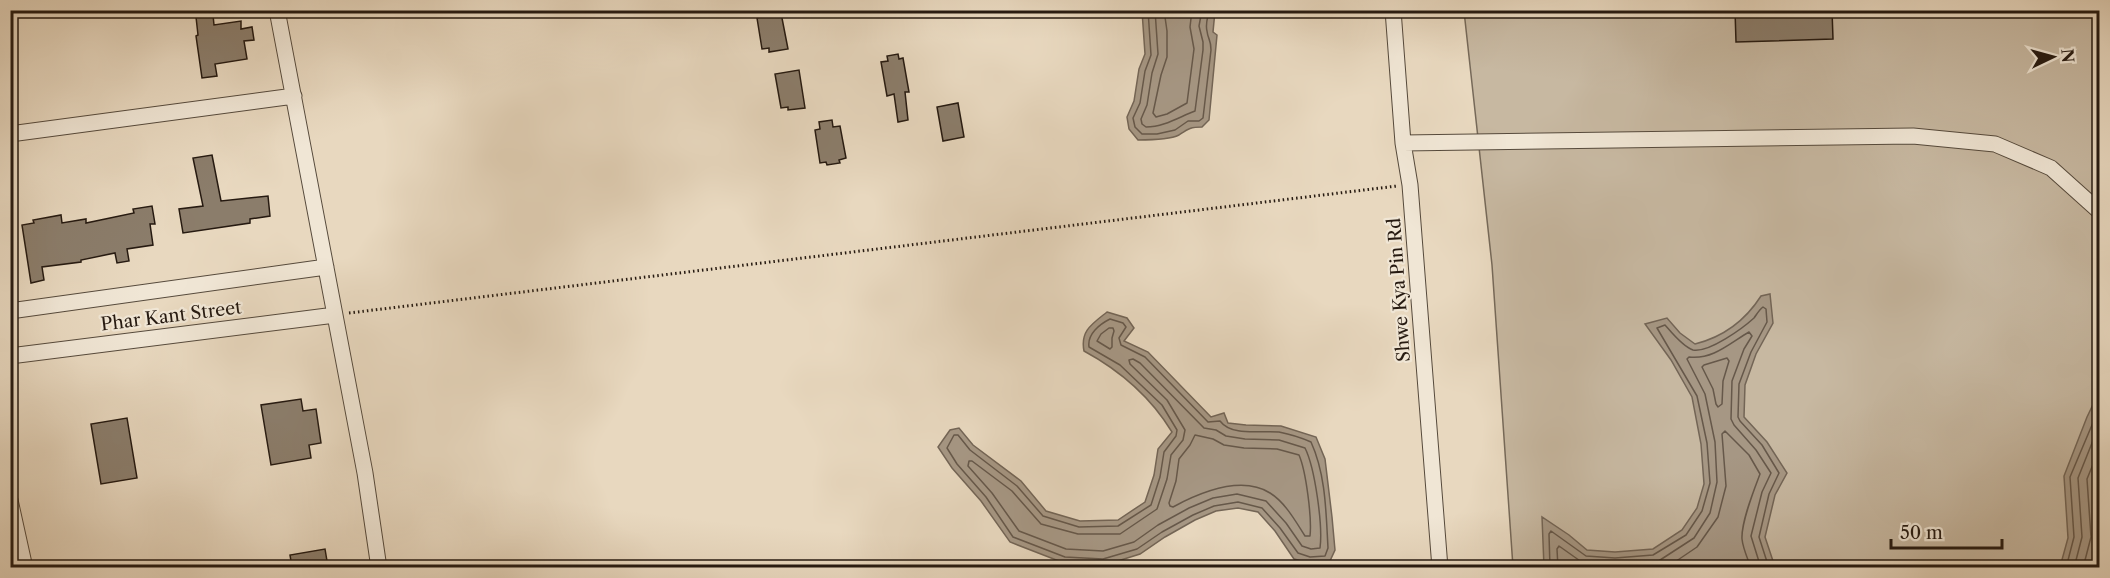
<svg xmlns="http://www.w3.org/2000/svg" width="2110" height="578" font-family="'Libre Caslon Text',serif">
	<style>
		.green { fill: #c7b8a1; stroke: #766959; stroke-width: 1.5 }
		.water { fill: #a69784; stroke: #736556; stroke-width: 1.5 }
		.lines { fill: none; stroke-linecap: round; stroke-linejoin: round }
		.shore { stroke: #66584a; stroke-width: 1.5 }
		.building { fill: #8b7d6b; stroke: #261a11; stroke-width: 1.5 }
		.minor-casing { stroke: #564a3c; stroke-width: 17 }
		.path { stroke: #261a11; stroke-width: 3; stroke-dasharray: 1.5 3; stroke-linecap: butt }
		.minor { stroke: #f0e6d5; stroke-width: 15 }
		.labels { text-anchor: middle; stroke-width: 4.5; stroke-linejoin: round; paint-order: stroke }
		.street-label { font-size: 18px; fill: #261a11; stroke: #f0e6d5 }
	</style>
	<rect width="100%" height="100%" fill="#e8d8bf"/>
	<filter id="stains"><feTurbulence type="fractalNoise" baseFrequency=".00333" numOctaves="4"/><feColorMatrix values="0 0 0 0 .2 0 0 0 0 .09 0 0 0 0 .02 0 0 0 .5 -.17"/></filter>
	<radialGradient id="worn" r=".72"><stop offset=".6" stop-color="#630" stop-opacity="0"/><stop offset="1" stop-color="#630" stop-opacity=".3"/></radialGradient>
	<!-- green -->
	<path class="green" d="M1464,11H2099V567H1513L1492,265Z"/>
	<!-- water -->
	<path class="water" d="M1142,11H1215L1213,32L1217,35L1209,120L1202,127C1190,127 1188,129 1179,135C1169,140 1149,140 1138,140L1129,129L1127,117L1134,101L1139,69L1145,54Z
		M1770,294L1773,323L1756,354L1745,385L1744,417L1767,442L1787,473L1775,495L1765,537L1775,567H1544L1542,517L1569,535L1587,550L1615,552L1653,549L1682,530L1697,508L1704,484L1701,444L1692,397L1671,360L1645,324L1667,318L1680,333L1695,344C1723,337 1745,321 1761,296Z
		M1107,312L1127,318L1134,328L1124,341L1148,352L1211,417L1224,413L1228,423L1246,425L1281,426L1316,437L1325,459L1332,517L1335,550L1329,563H1309L1294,559L1275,531L1258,512L1238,508L1216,511L1195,520L1165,537L1140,554L1105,565L1064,563L1010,542L981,501L952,468L938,447L950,430L959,428L973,445L1021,481L1046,511L1080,521L1118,520L1145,502L1154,475L1158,449L1172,432C1150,396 1121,371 1084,351C1080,331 1092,324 1107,312Z
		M2099,392V567H2060L2068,538L2064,476L2087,417Z"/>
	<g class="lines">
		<!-- shore -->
		<path class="shore" d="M1148,10L1151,55L1145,71L1140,103L1133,118L1135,127L1142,134H1157L1175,130L1188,121H1199L1203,118L1211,50C1211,39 1208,40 1207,31C1205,24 1208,17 1209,10
			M1155,10L1158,54L1152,73L1147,105L1141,119L1142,124L1146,127C1164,127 1179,117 1195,111L1203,50V42L1199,26L1202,10
			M1164,10L1167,31V57L1161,75L1153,113L1156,117L1167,114L1187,103L1194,49L1190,27L1192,10
			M1110,319L1123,323L1126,327L1119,338L1121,345L1145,357L1208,422L1220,421C1232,437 1261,430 1279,432C1289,434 1302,438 1311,442C1326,475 1326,513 1328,548L1325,556L1310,557L1298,553L1280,528L1262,508L1238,502L1214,506L1193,515L1162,532L1137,549L1103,559L1065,557L1013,537L986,497L957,464L947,448L954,435H958L970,450L1017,486L1043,516L1079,527L1118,526L1151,505L1160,477L1164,452L1176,436L1177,430L1162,405L1120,365L1089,347C1087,334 1100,324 1110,319Z
			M1109,328H1113L1114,331L1112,338V347L1110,349L1097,341L1101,334Z
			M1727,358L1729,361L1723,381L1722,404L1718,407L1716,404L1713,389L1702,367L1704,365Z
			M1133,359L1140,363L1204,428L1216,430L1226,436L1245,439L1279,440L1305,448C1315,468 1323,526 1320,548L1311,549L1302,546L1286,523L1266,501L1237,494L1213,498L1189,508L1158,525L1134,542L1103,551L1066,549L1019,531L992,493L968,466L969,461H972L1012,491L1041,524L1078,534H1120L1157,509L1167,479L1171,455L1183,440L1185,430L1167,400L1130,364L1129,360Z
			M1195,435L1213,439L1224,445L1244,448L1277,449L1299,455C1306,471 1312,518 1310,536H1305C1296,522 1285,502 1270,493C1241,475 1199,493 1173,507L1170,506L1169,503L1176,481L1179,459L1190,445Z
			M1550,568L1549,534L1551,531L1586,556L1615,558L1653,555L1686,535L1702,511L1710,483L1707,443L1697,396L1657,328L1665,325C1672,333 1683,347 1693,350C1709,353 1743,328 1754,318C1757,314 1759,310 1763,307L1766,309L1767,322L1751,352L1739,384L1738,417L1740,421L1762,445L1779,473L1769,494L1759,537L1769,568
			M1558,568L1557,549L1559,546L1583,563L1616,566L1657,562L1694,538L1710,513L1717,482L1715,442L1705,394L1687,359L1689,357C1713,360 1730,343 1749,332L1752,336L1744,349L1732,381L1731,419L1734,425L1756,450L1771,473L1762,492L1751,536L1761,568
			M1666,568L1697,547L1718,517L1726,486L1722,434L1725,431L1749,455L1760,474C1754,490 1741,522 1742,539C1743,549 1748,559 1751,568
			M2066,568L2074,537L2070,477L2100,406
			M2074,568L2082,537L2078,478L2100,423
			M2083,568L2091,537L2087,479L2100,447"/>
	</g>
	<!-- building -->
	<path class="building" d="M762,10H773L774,15L781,13L788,49L769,52V48L762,49L757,18L763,16Z
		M1735,10H1832L1833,39L1736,42Z
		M213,15L214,25L241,21V29L252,27L254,40L244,41L247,59L215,64L217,76L202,78L196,36L198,35L196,17Z
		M898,54L899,59L903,58L909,92H905L908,120L898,122L894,94L887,96L881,62L888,61L887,56Z
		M799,70L805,108L788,110V107L781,108L775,74Z
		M958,103L964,137L943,141L937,107Z
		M832,120L833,127L840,126L846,158L839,160L840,163L827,165L826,162L820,163L815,130L820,129L819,122Z
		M212,155L221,201L268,196L270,216L250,219V223L183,233L179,209L203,206L193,158Z
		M152,206L155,224H150L153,245L127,249L129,261L117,263L115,253L81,260V262L42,267L44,280L31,283L22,225L34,223L33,220L61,215L62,223L86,219V223L134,213L133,209Z
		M301,399L303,411L316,409L321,443L309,445L311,458L271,465L261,405Z
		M127,418L137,478L101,484L91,424Z
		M325,549L328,567H292L290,555Z"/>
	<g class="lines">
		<defs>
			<path id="minor" d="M277,10L365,473L379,568
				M1393,10L1403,143L1410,185L1440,568
				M10,134L294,96
				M1403,143L1913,136L1995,144L2051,168L2100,212
				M10,311L326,267
				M10,356L335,315
				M10,500L25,568"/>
		</defs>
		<!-- minor casing -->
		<use href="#minor" class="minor-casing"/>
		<!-- path -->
		<path class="path" d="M349,313L1397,186"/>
		<!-- minor -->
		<use href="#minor" class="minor"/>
	</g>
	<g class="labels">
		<!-- street labels -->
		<g class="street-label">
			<text transform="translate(1399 290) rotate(-94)" y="6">Shwe Kya Pin Rd</text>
			<text transform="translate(171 316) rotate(-7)" y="6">Phar Kant Street</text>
		</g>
	</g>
	<!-- margin -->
	<rect width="2110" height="578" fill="none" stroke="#e8d8bf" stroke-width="36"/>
	<rect x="12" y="12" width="2086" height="554" fill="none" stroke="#261a11" stroke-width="3"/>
	<rect x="18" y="18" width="2074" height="542" fill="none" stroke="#261a11" stroke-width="1.5"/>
	<!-- north arrow -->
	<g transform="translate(2053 57) rotate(85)" stroke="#f0e6d5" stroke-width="4.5" paint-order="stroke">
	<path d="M0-4.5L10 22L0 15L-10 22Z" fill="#261a11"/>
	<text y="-9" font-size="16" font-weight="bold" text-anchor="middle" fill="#261a11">N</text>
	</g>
	<!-- scale -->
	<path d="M1891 539v9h111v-9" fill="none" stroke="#261a11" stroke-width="3"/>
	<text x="1900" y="539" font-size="18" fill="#261a11" stroke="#f0e6d5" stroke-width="4.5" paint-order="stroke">50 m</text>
	<rect width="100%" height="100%" filter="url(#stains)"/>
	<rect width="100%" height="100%" fill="url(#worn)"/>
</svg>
